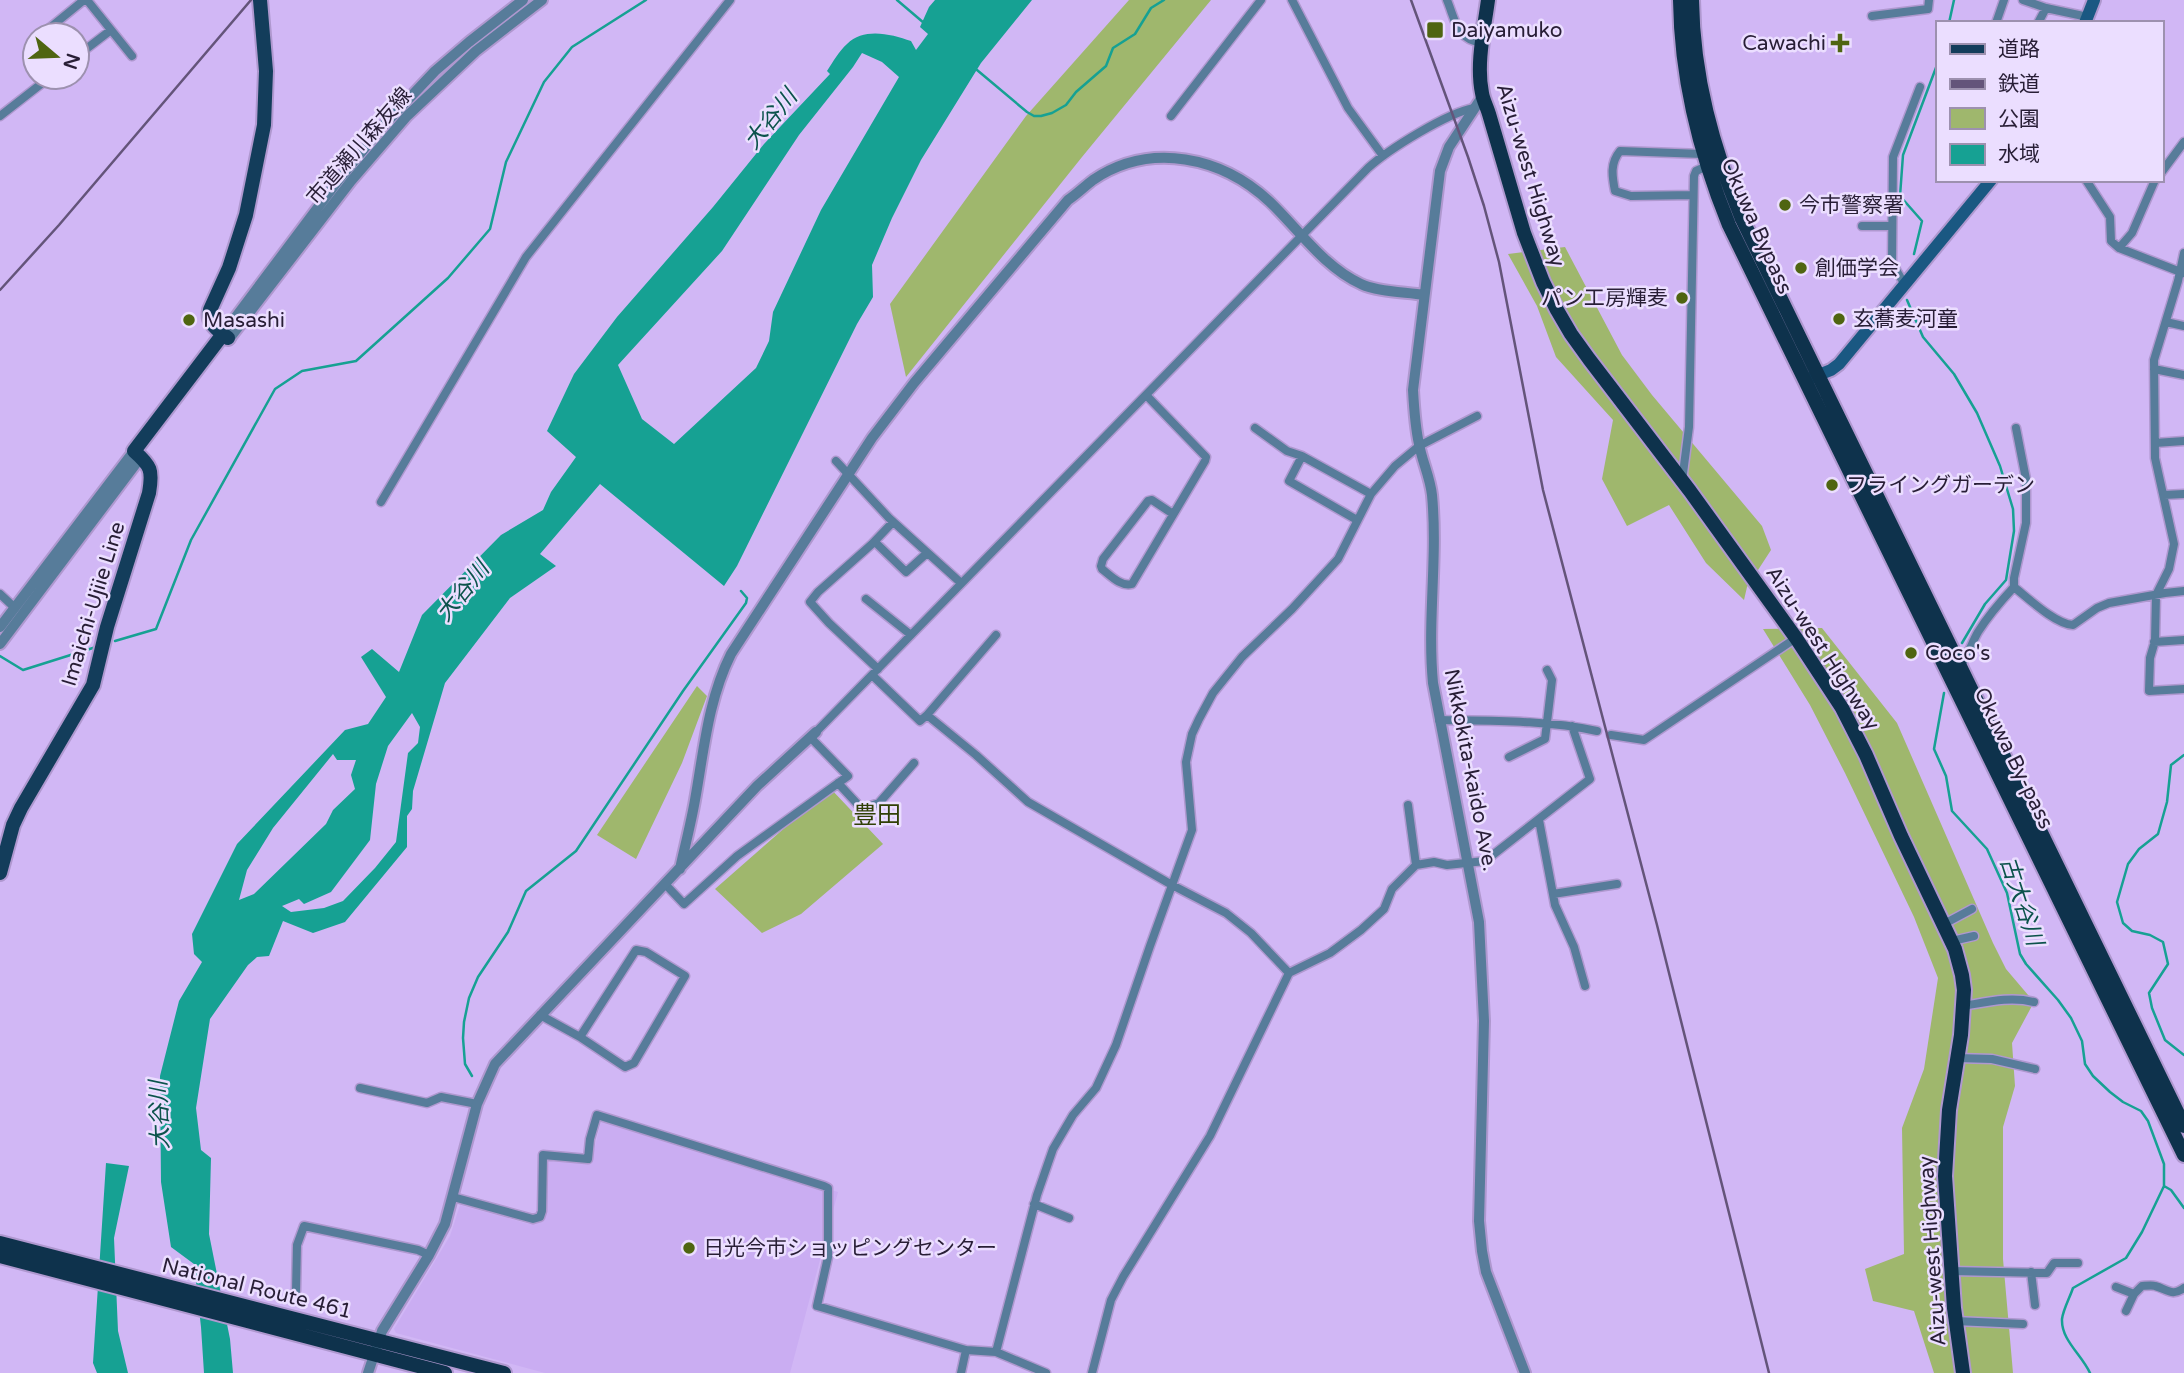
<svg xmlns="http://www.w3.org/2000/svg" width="2184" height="1373" font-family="'Varela Round','Noto Sans JP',sans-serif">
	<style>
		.built { fill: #caadf2 }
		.green { fill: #9fb76d }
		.water { fill: #16a193; fill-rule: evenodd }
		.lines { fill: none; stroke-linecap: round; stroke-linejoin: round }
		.stream { stroke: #16a193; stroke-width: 2.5 }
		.minor-casing { stroke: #af98cf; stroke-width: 11 }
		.tertiary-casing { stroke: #af98cf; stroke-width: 14 }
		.secondary-casing { stroke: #af98cf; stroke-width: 16 }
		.primary-casing { stroke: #af98cf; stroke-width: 18 }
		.trunk-casing { stroke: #af98cf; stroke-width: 18 }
		.minor { stroke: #577c9a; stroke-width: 8 }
		.tertiary { stroke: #577c9a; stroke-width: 10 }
		.secondary { stroke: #1a5882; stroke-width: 12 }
		.primary { stroke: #133d5b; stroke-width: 14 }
		.trunk { stroke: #0e324c; stroke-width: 14 }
		.rail { stroke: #64547a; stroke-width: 2.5 }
		.poi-dot { fill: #4f6511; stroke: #ebdeff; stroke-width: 2.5 }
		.labels { text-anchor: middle; stroke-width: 5; stroke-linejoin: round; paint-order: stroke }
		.poi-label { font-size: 21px; fill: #281e36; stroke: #ebdeff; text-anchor: start }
		.street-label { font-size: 21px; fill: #281e36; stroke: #ebdeff }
		.water-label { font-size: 23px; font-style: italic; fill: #0c534c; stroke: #ebdeff }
		.quarter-label { font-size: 24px; fill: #314006; stroke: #ebdeff }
	</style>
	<rect width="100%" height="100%" fill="#d1b7f5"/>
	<!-- built -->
	<path class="built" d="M601,1121L838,1192L790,1373H545L396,1333L394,1329L450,1236L460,1205L529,1224L539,1223L544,1217L545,1165L550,1161L591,1163Z"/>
	<!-- green -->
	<path class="green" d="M1129,0H1211L1082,157L906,377L890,304L1026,116Z
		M1565,247L1622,355L1652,395L1762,526L1771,550L1747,587L1744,600L1706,563L1669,505L1627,526L1602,479L1613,420L1556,357L1537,306L1508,254Z
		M1822,628L1897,723L1993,943L2006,969L2034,1002L2012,1043L2015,1086L2003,1127V1259L2013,1373H1934L1914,1311L1873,1301L1865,1269L1904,1254L1902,1128L1924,1069L1938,978L1914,917L1845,773L1810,705L1763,629Z
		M697,686L707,696L682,763L636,859L597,835Z
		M830,788L883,844L801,914L762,933L715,889Z"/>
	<!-- water -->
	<path class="water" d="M935,0H1032L981,63L921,160L892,218L872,265L873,297L857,324L737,566L724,586L600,484L540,554L556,566L510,598L445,683L413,791L412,809L407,816V847L345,922L313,933L283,921L269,956L257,957L248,965L210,1019L196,1108L201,1150L211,1158L209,1234L230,1339L233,1373H204L201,1327L194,1264L171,1247L161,1182L160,1076L179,1001L202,962L194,954L192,934L237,844L345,730L368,724L386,697L361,657L372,649L399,672L422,615L501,535L543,510L551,492L576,457L547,431L574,374L617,317L713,207L764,144L830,74L827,71C833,62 839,51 847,44C864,27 891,34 911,41L916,50L928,34L920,27L929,7ZM862,53L882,62L899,77L821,210L773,312L769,341L756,368L674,444L642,419L618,365L722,251L799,135L853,67ZM412,713L420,727L418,743L408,753L396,842L375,868L343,901L324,908L291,912L282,906L299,899L304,904L331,892L370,840L376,784L388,746ZM333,754L337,760H356L351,775L355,789L333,810L326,824L254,894L239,900L247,870L273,828Z
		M106,1163L129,1166L114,1238L118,1331L128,1373H97L93,1363Z"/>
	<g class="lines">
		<!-- stream -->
		<path class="stream" d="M897,0L924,23
			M1949,23L1954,0
			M977,70L1027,112L1034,116H1041L1052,113L1066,105L1076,92L1106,66L1113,48L1135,34L1151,8L1164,0
			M1914,254L1922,221L1900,196L1903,155L1937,65
			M1907,300L1923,337L1954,374L1977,413L2000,466L2013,509L2014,531L2006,580L1985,604L1962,643
			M115,641L156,629L191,540L275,389L302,371L356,361L448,278L490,229L506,162L544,82L572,47L646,0
			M0,656L23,670L96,647
			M1944,693L1934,749L1946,776L1952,811L1987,849L2007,893L2020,954L2026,964L2058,1000L2071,1018L2082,1041L2085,1064L2093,1076L2110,1092L2123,1102L2141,1111L2148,1121L2164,1164V1186L2142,1232L2126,1258L2073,1288C2070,1297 2063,1310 2062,1319C2061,1340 2082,1355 2090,1373
			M2184,755L2171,765L2167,802L2158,834L2139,849L2128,864L2117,902L2123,923L2132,931L2150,935L2163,942L2168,964L2149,993L2152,1008L2165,1040L2184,1055
			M472,1076L465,1064L463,1038L464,1022L469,998L478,977L508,932L526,891L576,851L683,691L746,603L747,598L741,591
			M2164,1186L2171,1190L2184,1208"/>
		<defs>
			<path id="minor" d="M87,0L132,56
				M1292,0L1348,108L1383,156
				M1447,0C1456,22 1456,39 1482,43
				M2023,0L2046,8L2088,17
				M1872,16L1928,9L1929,0
				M1996,23L2004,0
				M2038,23L2046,8
				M41,35L84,0
				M33,42L35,40
				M77,56L111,30
				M0,116L50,77
				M1171,116L1261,0
				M2161,173L2184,142
				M2086,180L2110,217L2111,241L2119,248L2183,273
				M1693,195L1631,196L1615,191C1612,176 1610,163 1620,151L1702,154
				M1862,226H1891
				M2119,248L2132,233L2155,180
				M2184,253L2178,281L2154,360L2155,458L2174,544L2169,569L2156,595L2155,641L2150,658L2149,691L2184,689
				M1905,285L1892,263L1893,157L1920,87
				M2166,322L2184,326
				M2154,369L2184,375
				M1146,395L1206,457L1205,461L1132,584C1121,587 1111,576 1102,569L1101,566L1103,559L1148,501L1152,500L1173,514
				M1255,428L1287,451L1302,456L1371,494
				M2016,428L2026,479V523L2014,578V587C2028,598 2055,624 2073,625L2097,608L2109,603L2165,593L2184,591
				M2155,443L2184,441
				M1302,456L1289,481L1357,520
				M836,461L889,518L961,583
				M1682,481L1689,427L1694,176L1696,171L1707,166
				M2164,495L2184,494
				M381,502L526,257L730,0
				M875,542L906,572L927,553
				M0,594L15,608
				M866,599L911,635
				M2154,642L2184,640
				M1959,667C1968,657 1971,644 1978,632C1988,616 2001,601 2014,587
				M878,669L829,623L810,602L818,592L872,544L893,522
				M872,675L920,721L927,715L976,755L1028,802L1172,885L1226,913L1251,933L1289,973
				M927,715L996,635
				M1439,720C1492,721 1545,720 1597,731
				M816,732L1368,168C1389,149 1447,113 1474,108
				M1611,735L1644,740L1796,638
				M1509,757L1545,739L1552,680L1547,670
				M838,783L862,809L879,803L914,763
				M1408,805L1416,865
				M1539,820L1555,905L1574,947L1585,986
				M665,884L684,904L737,856L848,776L810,737
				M1553,894L1617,884
				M1944,924L1972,909
				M1952,941L1974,936
				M1963,1006C1987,1002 2010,996 2034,1002
				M540,1015L580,1037L625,1067L634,1063L685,976L646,952L636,950L580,1037
				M1957,1058L1992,1059L2035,1069
				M360,1088L427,1103L441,1097L477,1104
				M453,1197L533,1219L540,1217L542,1211L543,1155L588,1159L590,1139L597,1115L824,1186L828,1188V1257L817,1306L966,1350L996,1352L1046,1373
				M1034,1204L1069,1218
				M1951,1271L2047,1273L2054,1263H2078
				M2031,1272L2035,1305
				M2116,1287L2134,1294
				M296,1291L297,1245L304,1226L418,1250L429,1255
				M2126,1311L2134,1294L2142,1286C2144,1286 2152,1285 2155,1286C2167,1289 2172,1297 2184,1288
				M1955,1321L2023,1324
				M996,1352L1037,1195L1053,1149L1073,1115L1096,1088L1116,1045L1150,946L1192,830L1186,762L1192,734L1199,719L1213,693L1242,657L1292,609L1338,559L1371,494L1395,466L1419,446L1477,416
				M961,1373L966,1350
				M1092,1373L1111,1300L1123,1277L1210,1136L1289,973L1330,953L1361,930L1384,909L1392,889L1416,865L1434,862L1447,865L1485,861L1590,779L1572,726"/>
			<path id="tertiary" d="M1482,97L1449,147L1440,171L1413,390C1414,408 1415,426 1419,444C1422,461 1430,477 1432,495C1438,558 1427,621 1433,683L1479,922L1484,1021L1479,1221L1482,1251L1486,1272L1525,1373
				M223,334L340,178L382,127L435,71L469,42L523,0
				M229,339L351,181L407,116L476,51L542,0
				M0,627L134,451
				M0,644L141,457
				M680,869C685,846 691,823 695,800C704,750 708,700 731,654L872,438L914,383L1068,200C1077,194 1085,186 1093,180C1151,141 1222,157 1270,202C1299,230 1324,267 1361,284C1377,292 1406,292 1424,295
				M368,1373L382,1331L429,1255L445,1224L477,1104L495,1064L757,786L816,732"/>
			<path id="secondary" d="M2085,23L2094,0
				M1811,378L1831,370L1839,364L1991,180"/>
			<path id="primary" d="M228,338C218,330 207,324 210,310L229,268L246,215L264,125L266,71L260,0
				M0,873L13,825L21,808L93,685L107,627L149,493C153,470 151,466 134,451L223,334"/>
			<path id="trunk" d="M1488,0C1484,30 1476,64 1482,93C1483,100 1487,107 1489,114L1524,233L1543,282L1557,310L1571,334L1589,359L1690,491L1796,638L1842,708L1866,755L1901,836L1955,949L1962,975L1964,990L1961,1035L1949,1110L1945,1176L1954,1308L1963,1373
				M1680,0C1681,79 1699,152 1729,225L2184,1155
				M1692,0C1693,77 1713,148 1742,219L2184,1126
				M0,1243L504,1373
				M0,1256L445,1373"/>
		</defs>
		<!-- minor casing -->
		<use href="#minor" class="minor-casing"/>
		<!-- tertiary casing -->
		<use href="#tertiary" class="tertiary-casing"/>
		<!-- secondary casing -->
		<use href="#secondary" class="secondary-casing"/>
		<!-- primary casing -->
		<use href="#primary" class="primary-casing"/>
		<!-- trunk casing -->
		<use href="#trunk" class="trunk-casing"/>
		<!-- minor -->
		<use href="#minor" class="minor"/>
		<!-- tertiary -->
		<use href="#tertiary" class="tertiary"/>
		<!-- secondary -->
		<use href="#secondary" class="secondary"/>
		<!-- primary -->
		<use href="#primary" class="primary"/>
		<!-- trunk -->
		<use href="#trunk" class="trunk"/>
		<!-- rail -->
		<path class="rail" d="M1411,0L1468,157L1484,206L1499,262L1543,490L1657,925L1769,1373
			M0,290L59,225L251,0"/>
	</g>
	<!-- markers -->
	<g class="poi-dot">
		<rect x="1426" y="21" width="18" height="18" rx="3.5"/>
		<path d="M1836.5 32.5h7v7h7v7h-7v7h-7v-7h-7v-7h7z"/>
		<circle cx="1785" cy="205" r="7"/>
		<circle cx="1801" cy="268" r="7"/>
		<circle cx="1682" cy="298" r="7"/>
		<circle cx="1839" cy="319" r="7"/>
		<circle cx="189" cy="320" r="7"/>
		<circle cx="1832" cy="485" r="7"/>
		<circle cx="1911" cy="653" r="7"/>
		<circle cx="689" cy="1248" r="7"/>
	</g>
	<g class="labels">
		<!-- poi labels -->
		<g class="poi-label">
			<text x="1451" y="37">Daiyamuko</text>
			<text x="1826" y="50" text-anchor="end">Cawachi</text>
			<text x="1799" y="212">今市警察署</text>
			<text x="1815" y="275">創価学会</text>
			<text x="1668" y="305" text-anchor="end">パン工房輝麦</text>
			<text x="1853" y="326">玄蕎麦河童</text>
			<text x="203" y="327">Masashi</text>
			<text x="1846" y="492">フライングガーデン</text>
			<text x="1925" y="660">Coco's</text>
			<text x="703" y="1255">日光今市ショッピングセンター</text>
		</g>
		<!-- street labels -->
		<g class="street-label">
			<text transform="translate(359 146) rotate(-49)" y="7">市道瀬川森友線</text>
			<text transform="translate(1531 175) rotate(73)" y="7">Aizu-west Highway</text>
			<text transform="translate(1757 226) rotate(66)" y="7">Okuwa Bypass</text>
			<text transform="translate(93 604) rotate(-73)" y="7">Imaichi-Ujiie Line</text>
			<text transform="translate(1823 648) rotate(57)" y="7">Aizu-west Highway</text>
			<text transform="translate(2014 758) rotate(64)" y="7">Okuwa By-pass</text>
			<text transform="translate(1471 770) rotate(79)" y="7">Nikkokita-kaido Ave.</text>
			<text transform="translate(1932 1251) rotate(-94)" y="7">Aizu-west Highway</text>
			<text transform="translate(257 1288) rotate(14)" y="7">National Route 461</text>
		</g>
		<!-- water labels -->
		<g class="water-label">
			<text transform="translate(770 119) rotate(-51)" y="8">大谷川</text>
			<text transform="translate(462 591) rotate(-51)" y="8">大谷川</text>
			<text transform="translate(2022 901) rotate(72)" y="8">古大谷川</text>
			<text transform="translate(159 1115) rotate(-92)" y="8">大谷川</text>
		</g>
		<!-- quarter labels -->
		<g class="quarter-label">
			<text x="877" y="823">豊田</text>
		</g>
	</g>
	<!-- legend -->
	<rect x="1936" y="21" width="228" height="161" fill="#ebdeff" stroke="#9d91af" stroke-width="2"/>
	<rect x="1950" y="44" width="35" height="10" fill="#133d5b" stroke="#9d91af" stroke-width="2"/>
	<text x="1998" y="56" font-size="21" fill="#281e36">道路</text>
	<rect x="1950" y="79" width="35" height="10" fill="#64547a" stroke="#9d91af" stroke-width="2"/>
	<text x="1998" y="91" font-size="21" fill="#281e36">鉄道</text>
	<rect x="1950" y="108" width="35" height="21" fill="#9fb76d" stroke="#9d91af" stroke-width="2"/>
	<text x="1998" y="126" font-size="21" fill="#281e36">公園</text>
	<rect x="1950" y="144" width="35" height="21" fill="#16a193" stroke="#9d91af" stroke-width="2"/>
	<text x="1998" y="161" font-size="21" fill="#281e36">水域</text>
	<!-- north arrow -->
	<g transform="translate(56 56) rotate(109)"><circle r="33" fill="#ebdeff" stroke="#9d91af" stroke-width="2"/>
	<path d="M0-5L12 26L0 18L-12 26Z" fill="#4f6511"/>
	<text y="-10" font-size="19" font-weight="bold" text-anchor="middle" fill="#281e36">N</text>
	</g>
</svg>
